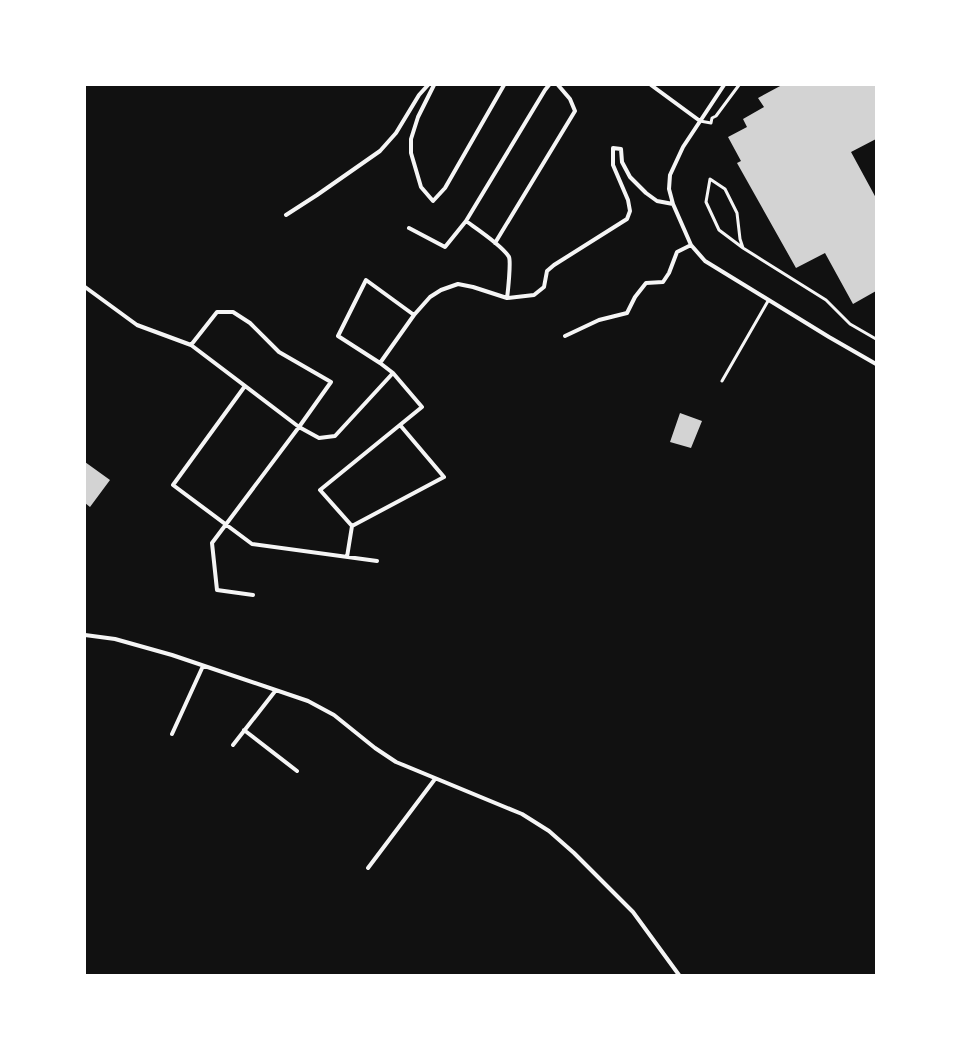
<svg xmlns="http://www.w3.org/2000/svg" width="961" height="1060" font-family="'Space Grotesk',sans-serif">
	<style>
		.building { fill: #d3d3d3 }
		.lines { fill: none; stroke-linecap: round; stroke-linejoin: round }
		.service { stroke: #f5f5f5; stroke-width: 3 }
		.minor { stroke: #f5f5f5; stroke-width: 4 }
	</style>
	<rect width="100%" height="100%" fill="#111"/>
	<!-- building -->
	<path class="building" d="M782,85H876V139L851,152L876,198V291L853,304L825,253L796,268L737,163L741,161L728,137L747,127L743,119L764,107L758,98Z
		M680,413L702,421L691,448L670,442Z
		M85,462L110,480L90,507L85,503Z"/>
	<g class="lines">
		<!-- service -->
		<path class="service" d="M700,121L711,123L712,118L716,116L739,85
			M743,248L740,239L737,213L725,189L710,179L706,202L719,230L743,248L826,300L850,324L876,339
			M722,381L768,301"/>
		<!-- minor -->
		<path class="minor" d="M434,85L418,117L411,139V153L421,187L433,201L445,188L504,85
			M651,85L700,121
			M724,85L683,147L670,175L669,189L673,204L691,245L705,261L829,337L876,364
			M286,215L317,195L380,151L396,133L419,95L428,85
			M466,221C477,229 503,246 509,257C511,262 508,291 507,298
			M409,228L445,247L466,221L545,90L549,85
			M495,243L575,111L570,99L558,85
			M85,287L137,325L191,345L299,427L319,438L335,436L393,373
			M565,336L599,320L627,313L635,297L646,283L663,282L669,273L677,252L691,245
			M191,345L217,312H233L250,323L279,352L331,382L299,427L212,543L217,590L253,595
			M380,363L414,315L430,297L441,290L458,284L473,287L507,298L534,295L544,287L547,271L554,265L627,219L630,211L628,200L613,165V148L621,149L622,162L630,177L646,193L657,201L673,204
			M245,386L173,485L252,544L377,561
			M352,526L320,490L422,407L393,373L380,363L338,336L366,280L414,315
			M347,557L352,526L444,477L400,425
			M85,635L115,639L172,655L308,701L334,715L375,748L396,762L522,814L549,831L574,853L633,912L679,975
			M244,730L297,771
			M172,734L203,666
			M233,745L276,690
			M368,868L435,779"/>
	</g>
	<!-- border -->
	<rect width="961" height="1060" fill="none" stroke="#ffffff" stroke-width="172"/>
</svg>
